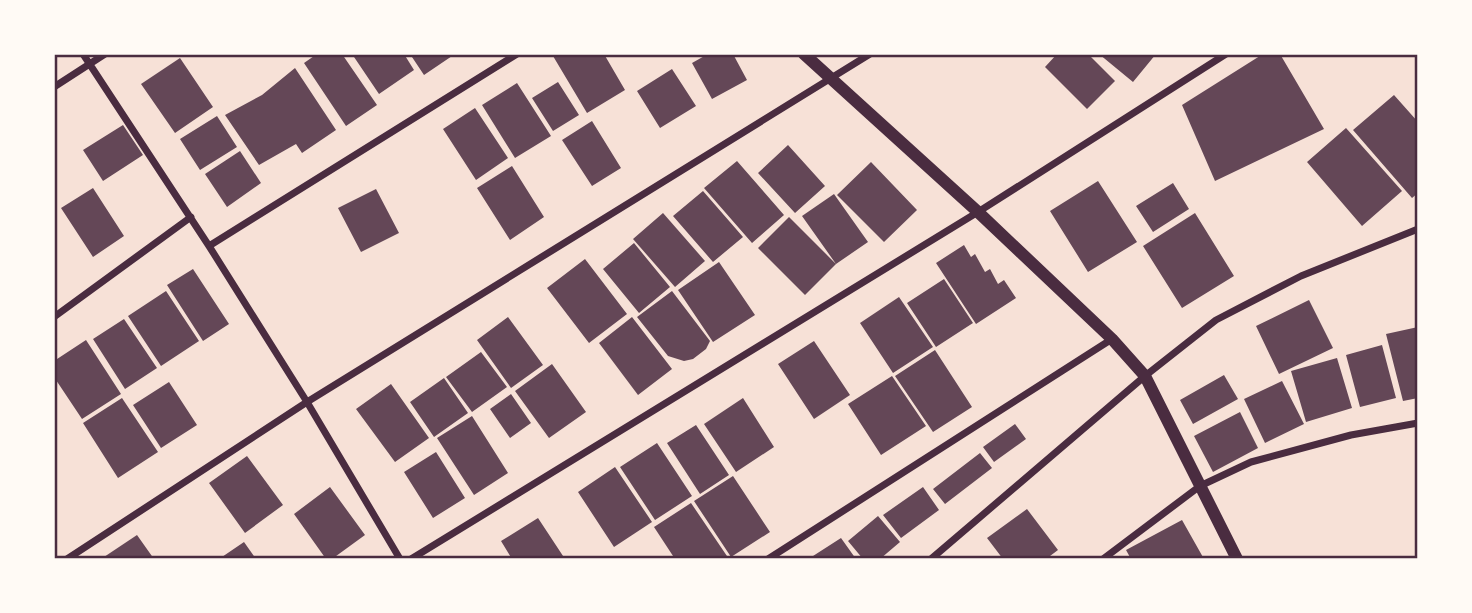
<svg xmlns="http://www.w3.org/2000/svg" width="1472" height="613" font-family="Barlow,sans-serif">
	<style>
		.building { fill: #644757 }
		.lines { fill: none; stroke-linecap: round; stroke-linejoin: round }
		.minor { stroke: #4a2c40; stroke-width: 7 }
		.tertiary { stroke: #4a2c40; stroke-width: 12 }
		.neatline { fill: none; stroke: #4a2c40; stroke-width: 2.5 }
	</style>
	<rect width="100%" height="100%" fill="#f7e1d7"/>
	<!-- building -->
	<path class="building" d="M317,54H342L377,105L346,126L304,63Z
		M352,54H404L414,70L379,94Z
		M410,54H455L424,75Z
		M557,54H604L625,90L587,113L553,56Z
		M708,54H733L747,80L712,99L692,63Z
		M1057,54H1088L1115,81L1087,109L1045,67Z
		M1099,54H1156L1133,82Z
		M1263,54H1280L1324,129L1215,181L1182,105Z
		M180,58L213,107L175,133L141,84Z
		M295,68L336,130L302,153L296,144L259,165L225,115L262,95Z
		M672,69L696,106L660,128L637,91Z
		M558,82L579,115L553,131L532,98Z
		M517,83L551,136L515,158L482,105Z
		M1394,95L1418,122V193L1412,198L1353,130Z
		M475,108L508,158L476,180L443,129Z
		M217,116L237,147L200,170L180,139Z
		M592,121L621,168L592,186L562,140Z
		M123,125L143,155L103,181L83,150Z
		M1346,128L1402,191L1362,226L1307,162Z
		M788,145L825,186L795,213L758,173Z
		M240,151L261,183L227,207L205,174Z
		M737,161L784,215L752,243L704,188Z
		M871,162L917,210L884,242L837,195Z
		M512,166L544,217L510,240L477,188Z
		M1098,181L1137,242L1088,272L1050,211Z
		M1173,183L1189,209L1153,232L1136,206Z
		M93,188L124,236L93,257L61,208Z
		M376,189L399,233L361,252L338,208Z
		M703,191L743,237L713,262L673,216Z
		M834,194L868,242L836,264L802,216Z
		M663,213L705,261L675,287L633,239Z
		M1195,213L1234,276L1182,308L1143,246Z
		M789,217L836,264L805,295L758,248Z
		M634,243L670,287L639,313L603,269Z
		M964,245L971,257L975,254L985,272L990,269L998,284L1004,280L1016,298L976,324L936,263Z
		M585,259L627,314L589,343L547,288Z
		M719,262L755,315L713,342L678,290Z
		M193,269L229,324L203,341L167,285Z
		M944,279L973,323L936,347L907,303Z
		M166,291L199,341L161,366L128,316Z
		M672,291L710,341L706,349L693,359L684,361L668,356L637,317Z
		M899,297L933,347L893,373L860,323Z
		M1309,300L1333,348L1279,374L1256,326Z
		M508,317L543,365L511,388L477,340Z
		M632,317L672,369L638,395L599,343Z
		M124,319L157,368L125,389L93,339Z
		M1418,327V398L1403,401L1386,334Z
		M86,340L121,394L82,419L54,377V361Z
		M814,341L850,395L814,419L778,364Z
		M1382,345L1396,398L1360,407L1346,355Z
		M935,350L972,407L933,432L895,376Z
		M481,352L507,387L472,412L446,377Z
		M1337,358L1352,408L1306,422L1291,371Z
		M552,364L586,412L549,438L515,391Z
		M1224,375L1238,399L1193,424L1180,400Z
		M892,376L926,426L881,455L848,404Z
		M444,378L468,413L434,437L410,402Z
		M1282,381L1304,424L1265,443L1244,399Z
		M169,382L197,425L161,448L133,405Z
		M391,384L429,438L395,462L356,409Z
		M511,394L531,423L510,438L490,409Z
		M122,398L158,452L118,478L83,423Z
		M743,398L774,447L736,472L704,424Z
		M1240,412L1258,448L1213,472L1194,436Z
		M472,416L508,473L474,495L437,438Z
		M1015,424L1026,439L994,462L983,447Z
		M696,425L729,475L700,494L667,443Z
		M657,443L692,496L655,520L620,467Z
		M436,452L465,498L433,518L404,472Z
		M980,453L992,468L945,504L933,489Z
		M247,456L283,505L245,533L209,483Z
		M615,467L652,522L614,547L578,492Z
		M733,476L770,532L731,557L694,501Z
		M330,487L365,535L332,559H326L294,514Z
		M923,487L939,510L901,538L883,515Z
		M691,503L729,559H675L654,527Z
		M1027,509L1058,550L1046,559H1003L987,538Z
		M878,516L900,542L880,559H863L848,541Z
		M538,518L565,559H512L501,541Z
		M1182,520L1204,559H1131L1126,550Z
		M137,535L154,559H101Z
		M841,538L856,559H814L813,556Z
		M244,542L256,559H219Z"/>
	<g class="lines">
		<!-- minor -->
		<path class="minor" d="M83,54L209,246L307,402L400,559
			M54,87L105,54
			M209,246L517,54
			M54,317L191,217
			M67,559L307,402L870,54
			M411,559L978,212L1226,54
			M768,559L1112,339
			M931,559L1145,376L1216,320L1301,276L1418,229
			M1103,559L1200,486L1251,462L1351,435L1418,423"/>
		<!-- tertiary -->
		<path class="tertiary" d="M804,54L978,212L1112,339L1145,376L1237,559"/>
	</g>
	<!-- border -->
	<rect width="1472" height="613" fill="none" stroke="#fffaf5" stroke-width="112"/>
	<rect x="56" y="56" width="1360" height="501" class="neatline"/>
</svg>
